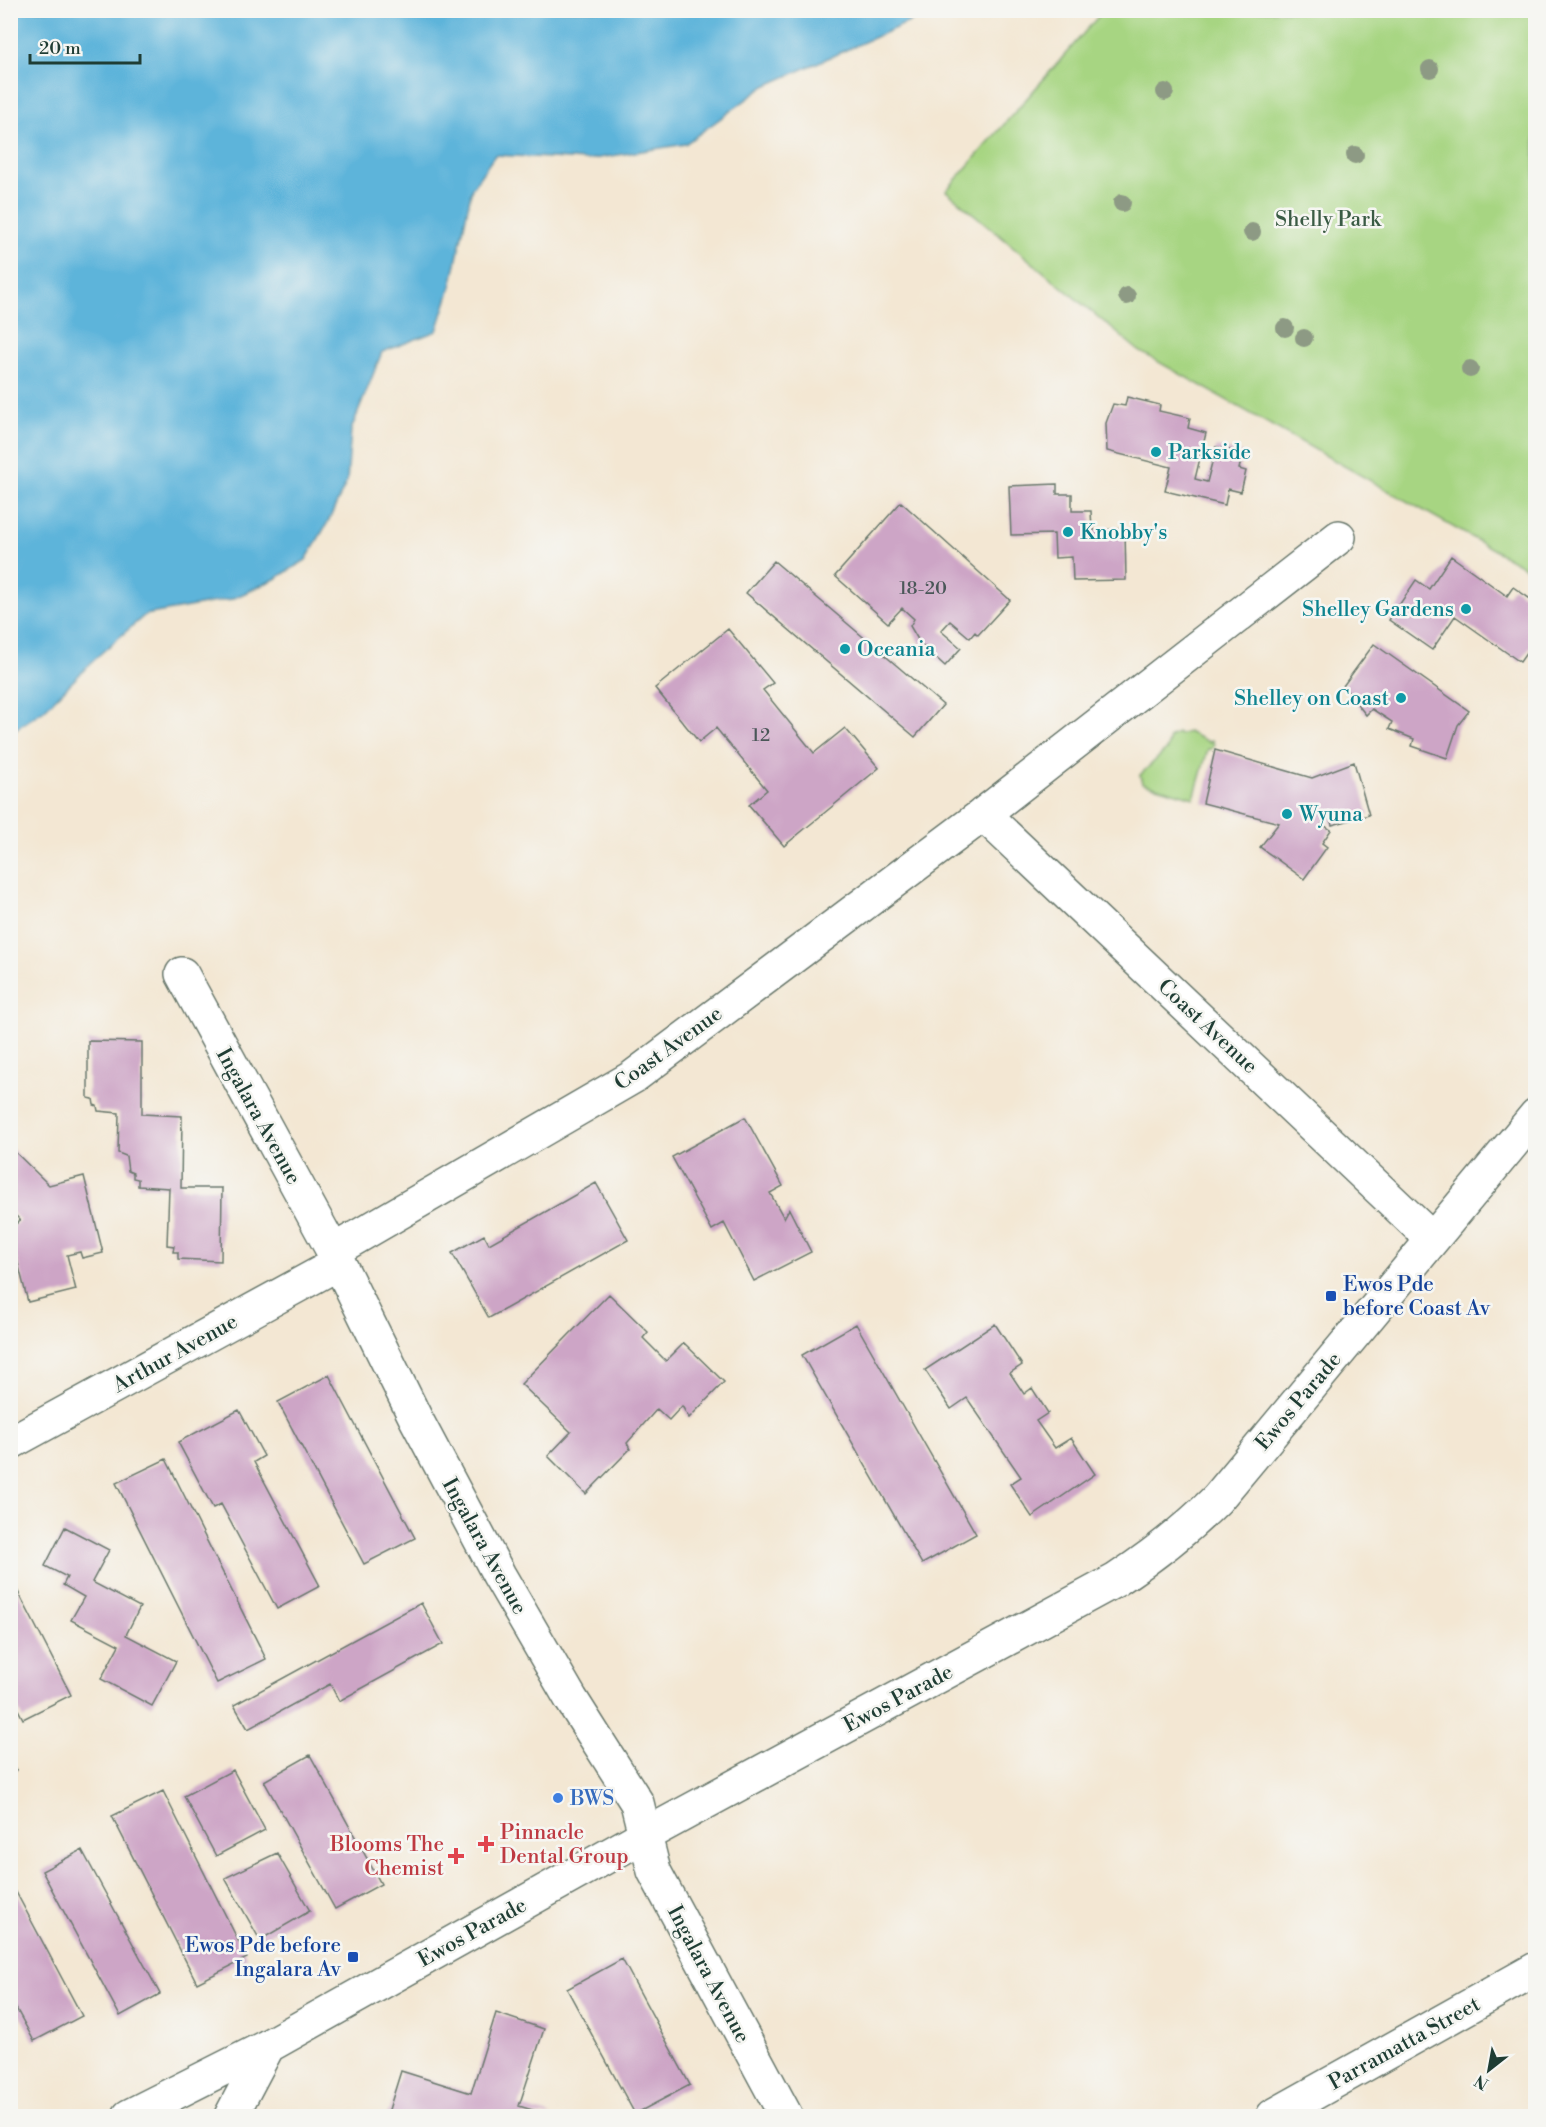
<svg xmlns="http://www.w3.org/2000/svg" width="1546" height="2127" font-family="'Libre Bodoni',serif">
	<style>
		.green { fill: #a7d582; stroke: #63895b; stroke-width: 1.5 }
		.water { fill: #5db4da; stroke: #3e7887; stroke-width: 1.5 }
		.building { fill: #cda5c6 }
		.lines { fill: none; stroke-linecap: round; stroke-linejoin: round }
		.minor-casing { stroke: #69786c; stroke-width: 36 }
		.tertiary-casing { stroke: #69786c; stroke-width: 36 }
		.minor { stroke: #fff; stroke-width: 33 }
		.tertiary { stroke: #fff; stroke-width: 33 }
		.tree { fill: #8d9a84 }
		.culture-dot { fill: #0f9aa8; stroke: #f6f6f2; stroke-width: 2 }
		.transit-dot { fill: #1a4fb4; stroke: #f6f6f2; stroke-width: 2 }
		.shop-dot { fill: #3f7fe0; stroke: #f6f6f2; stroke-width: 2 }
		.health-dot { fill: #e0444e; stroke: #f6f6f2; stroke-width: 2 }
		.labels { text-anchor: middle; stroke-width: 5; stroke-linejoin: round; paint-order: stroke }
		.number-label { font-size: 18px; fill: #4a5758 }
		.park-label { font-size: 21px; fill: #3a5b44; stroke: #f6f6f2 }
		.culture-label { font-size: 21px; fill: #0d838f; stroke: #f6f6f2; text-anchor: start }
		.street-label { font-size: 21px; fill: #1f3d34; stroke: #f6f6f2 }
		.transit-label { font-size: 21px; fill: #164399; stroke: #f6f6f2; text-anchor: start }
		.shop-label { font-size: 21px; fill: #366cbe; stroke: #f6f6f2; text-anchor: start }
		.health-label { font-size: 21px; fill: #be3a42; stroke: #f6f6f2; text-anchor: start }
	</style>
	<rect width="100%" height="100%" fill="#f6f6f2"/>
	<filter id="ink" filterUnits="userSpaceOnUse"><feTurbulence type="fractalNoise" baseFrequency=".0167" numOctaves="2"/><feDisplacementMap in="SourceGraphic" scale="12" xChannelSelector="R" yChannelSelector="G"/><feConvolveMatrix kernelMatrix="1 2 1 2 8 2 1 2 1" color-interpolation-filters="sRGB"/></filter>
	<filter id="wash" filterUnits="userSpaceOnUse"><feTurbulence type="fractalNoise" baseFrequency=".008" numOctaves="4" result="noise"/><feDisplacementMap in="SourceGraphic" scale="24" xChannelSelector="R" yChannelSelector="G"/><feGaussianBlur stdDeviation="1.35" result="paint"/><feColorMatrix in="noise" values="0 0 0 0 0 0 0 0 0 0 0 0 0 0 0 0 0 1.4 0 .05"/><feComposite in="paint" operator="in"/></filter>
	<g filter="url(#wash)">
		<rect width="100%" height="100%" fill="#f3e7d3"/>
		<!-- green -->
		<path class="green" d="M1103,11H1535V573L1139,351L946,191Z
			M1188,732L1209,742L1212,740L1214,745L1212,749H1208L1194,798L1142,783L1140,775L1167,749L1170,737L1177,733L1179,735Z"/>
		<!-- water -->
		<path class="water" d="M11,10H934V11L765,86L685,144L587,160L495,155L472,188L451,287L437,331L382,352L351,430L347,481L328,522L306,560L275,579L232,599L145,615L99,655L44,710L11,732Z"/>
		<g id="blocks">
			<!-- building -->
			<path class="building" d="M1127,397L1160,405L1159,411L1190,418L1188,428L1206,433L1195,479L1207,482L1216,447L1243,453L1239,469L1246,471L1241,492L1228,489L1225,505L1165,491L1171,467L1107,451L1106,423L1113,404L1125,406Z
				M1057,484V494H1072V511H1091L1092,530L1125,529L1126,580L1073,581L1072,557L1055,558L1054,534L1011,535L1009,486Z
				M901,502L1010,600L978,635L975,632L970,638L950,621L941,631L961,648L945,666L920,643L910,626L914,619L902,608L888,623L835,576Z
				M1451,556L1507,596L1513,587L1536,603V639L1520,662L1455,616L1432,650L1389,620L1416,580L1429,589Z
				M774,561L943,705L915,737L746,593Z
				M728,629L773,683L763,690L814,753L845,728L879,768L784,846L749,805L767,790L716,728L699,742L655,688Z
				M1374,644L1469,711L1458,725L1447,758L1412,746L1414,739L1389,729L1392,722L1372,709L1366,715L1343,686Z
				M1215,750L1312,778L1354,762L1369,815L1332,825L1329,814L1322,824L1331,830L1322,843L1327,847L1304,879L1260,847L1279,823L1203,803Z
				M88,1041L142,1042V1114L182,1116L181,1188H222L221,1261L178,1259V1252H173L174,1246L167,1245L169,1188L138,1186V1179L133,1178V1173L128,1171L126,1156L118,1153L119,1113L98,1111L97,1106L94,1105L93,1099L88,1098Z
				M745,1117L783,1186L770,1193L784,1218L789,1209L811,1252L754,1281L724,1223L712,1230L672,1157Z
				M10,1147L49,1185L84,1176L103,1253L82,1258L80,1252L67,1255L76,1290L28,1302L17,1259L11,1257L10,1255V1230L20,1220L10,1210Z
				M596,1183L628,1240L489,1318L452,1253L484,1235L489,1244Z
				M609,1294L648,1332L643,1338L666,1361L684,1343L724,1382L689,1418L682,1406L669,1420L657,1409L627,1443L630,1449L586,1494L548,1456L571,1432L521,1384Z
				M856,1324L976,1534L922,1564L802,1355Z
				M995,1324L1022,1365L1010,1373L1024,1394L1032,1388L1048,1413L1036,1421L1055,1448L1071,1438L1095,1474L1032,1517L1010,1484L1021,1477L967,1398L951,1409L925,1370Z
				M329,1375L415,1538L364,1564L278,1402Z
				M239,1410L264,1456L254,1462L320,1586L277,1609L221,1504L213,1508L178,1442Z
				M166,1459L266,1659L217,1683L116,1483Z
				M65,1527L109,1550L92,1582L140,1607L126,1635L176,1661L152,1706L101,1679L119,1645L71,1620L84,1597L63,1585L67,1577L45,1566Z
				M10,1576L71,1695L23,1719L10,1694Z
				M421,1603L443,1644L339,1701L330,1684L248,1729L234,1705Z
				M310,1755L381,1884L335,1909L264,1781Z
				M10,1759L17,1770L10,1774Z
				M233,1770L265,1830L216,1856L184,1796Z
				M163,1791L247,1958L197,1983L112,1816Z
				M82,1850L160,1994L120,2016L42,1871Z
				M277,1853L310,1911L260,1940L225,1878Z
				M16,1892L82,2016L34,2041L10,1997V1895Z
				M622,1959L690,2085L635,2114L567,1989Z
				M496,2013L544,2029L519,2106L552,2116H387L401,2071L471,2093Z"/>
		</g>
	</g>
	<g filter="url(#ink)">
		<use href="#blocks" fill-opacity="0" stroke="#69786c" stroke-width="1.5"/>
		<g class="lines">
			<defs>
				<path id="minor" d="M983,814L1432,1239
					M182,974L333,1251L416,1419L499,1575L571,1699L637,1803L654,1871L786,2116
					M333,1251L633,1077L977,819L1339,537
					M10,1443L339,1263
					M1273,2116L1536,1969"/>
				<path id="tertiary" d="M129,2116L268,2046L645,1835L1116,1580C1154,1555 1184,1532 1217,1499L1536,1115
					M231,2116L268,2046"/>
			</defs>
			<!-- minor casing -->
			<use href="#minor" class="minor-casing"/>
			<!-- tertiary casing -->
			<use href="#tertiary" class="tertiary-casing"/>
			<!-- minor -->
			<use href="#minor" class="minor"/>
			<!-- tertiary -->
			<use href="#tertiary" class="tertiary"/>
		</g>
		<!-- trees -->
		<g class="tree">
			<circle cx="1430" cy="69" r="9"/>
			<circle cx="1165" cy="92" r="9"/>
			<circle cx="1355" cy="155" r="9"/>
			<circle cx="1122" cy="203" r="9"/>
			<circle cx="1252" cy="232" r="9"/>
			<circle cx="1127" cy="296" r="9"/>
			<circle cx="1285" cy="328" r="9"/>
			<circle cx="1304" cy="338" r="9"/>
			<circle cx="1470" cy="369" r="9"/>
		</g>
	</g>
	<!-- markers -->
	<g class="culture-dot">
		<circle cx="1156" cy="452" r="6"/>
		<circle cx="1068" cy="532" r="6"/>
		<circle cx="1466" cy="609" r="6"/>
		<circle cx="845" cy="649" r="6"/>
		<circle cx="1401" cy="698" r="6"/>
		<circle cx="1287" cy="814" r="6"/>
	</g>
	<g class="transit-dot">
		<rect x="1325" y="1290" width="12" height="12" rx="3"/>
		<rect x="347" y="1951" width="12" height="12" rx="3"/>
	</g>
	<circle class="shop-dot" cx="558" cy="1798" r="6"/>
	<g class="health-dot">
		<path d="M483 1835h6v6h6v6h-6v6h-6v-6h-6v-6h6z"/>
		<path d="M453 1847h6v6h6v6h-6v6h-6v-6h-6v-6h6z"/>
	</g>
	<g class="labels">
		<!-- number labels -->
		<g class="number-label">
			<text x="923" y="594">18-20</text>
			<text x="761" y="741">12</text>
		</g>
		<!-- park labels -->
		<g class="park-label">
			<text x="1328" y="226">Shelly Park</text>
		</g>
		<!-- culture labels -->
		<g class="culture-label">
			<text x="1168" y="459">Parkside</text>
			<text x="1080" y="539">Knobby's</text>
			<text x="1454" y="616" text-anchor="end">Shelley Gardens</text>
			<text x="857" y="656">Oceania</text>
			<text x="1389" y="705" text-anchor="end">Shelley on Coast</text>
			<text x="1299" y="821">Wyuna</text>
		</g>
		<!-- street labels -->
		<g class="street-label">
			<text transform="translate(1208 1026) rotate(43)" y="7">Coast Avenue</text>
			<text transform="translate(668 1048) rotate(-36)" y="7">Coast Avenue</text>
			<text transform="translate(259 1116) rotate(61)" y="7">Ingalara Avenue</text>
			<text transform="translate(175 1353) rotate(-29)" y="7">Arthur Avenue</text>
			<text transform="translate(1298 1401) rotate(-50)" y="7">Ewos Parade</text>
			<text transform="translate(485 1546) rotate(61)" y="7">Ingalara Avenue</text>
			<text transform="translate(898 1698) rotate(-28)" y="7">Ewos Parade</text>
			<text transform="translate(472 1932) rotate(-29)" y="7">Ewos Parade</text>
			<text transform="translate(709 1974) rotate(62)" y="7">Ingalara Avenue</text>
			<text transform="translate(1404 2043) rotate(-29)" y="7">Parramatta Street</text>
		</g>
		<!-- transit labels -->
		<g class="transit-label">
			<text x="1343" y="1291">Ewos Pde<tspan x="1343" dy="24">before Coast Av</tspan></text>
			<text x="341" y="1952" text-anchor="end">Ewos Pde before<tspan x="341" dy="24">Ingalara Av</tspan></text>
		</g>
		<!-- shop labels -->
		<g class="shop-label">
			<text x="570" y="1805">BWS</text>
		</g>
		<!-- health labels -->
		<g class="health-label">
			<text x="500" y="1839">Pinnacle<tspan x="500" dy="24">Dental Group</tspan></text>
			<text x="444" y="1851" text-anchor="end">Blooms The<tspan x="444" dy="24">Chemist</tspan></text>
		</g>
	</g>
	<!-- margin -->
	<rect width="1546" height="2127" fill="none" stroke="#f6f6f2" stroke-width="36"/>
	<!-- north arrow -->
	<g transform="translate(1489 2070) rotate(211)" stroke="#f6f6f2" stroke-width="4.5" paint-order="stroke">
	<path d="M0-4.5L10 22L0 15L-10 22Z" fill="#1f3d34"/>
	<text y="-9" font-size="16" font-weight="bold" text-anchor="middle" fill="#1f3d34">N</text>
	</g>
	<!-- scale -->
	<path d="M30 54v9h110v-9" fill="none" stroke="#1f3d34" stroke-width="3"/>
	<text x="39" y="54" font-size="18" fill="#1f3d34" stroke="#f6f6f2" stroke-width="4.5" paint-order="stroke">20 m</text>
</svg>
